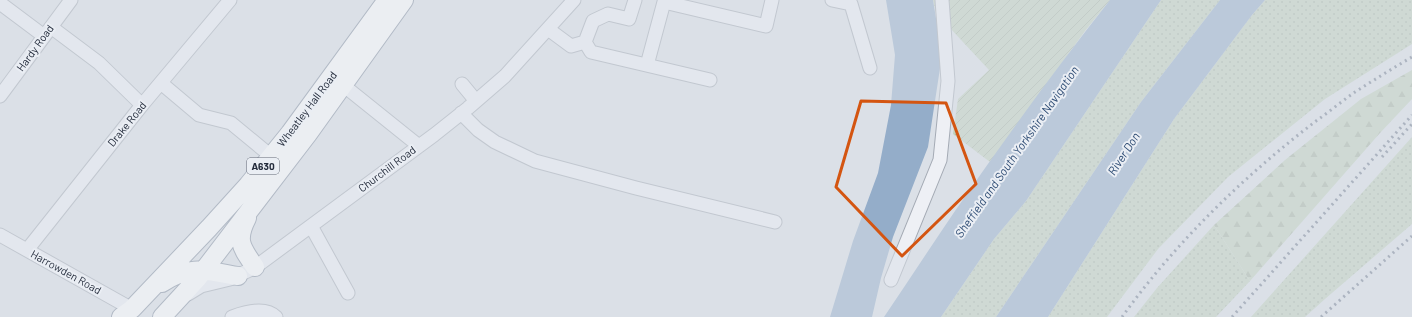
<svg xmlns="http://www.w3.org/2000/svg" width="1412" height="317" font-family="Barlow,sans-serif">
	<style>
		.grass { fill: url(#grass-dots) }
		.forest { fill: url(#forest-firs) }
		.garden { fill: url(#garden-furrows) }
		.water { fill: #94adc9 }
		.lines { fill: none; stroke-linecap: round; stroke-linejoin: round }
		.minor-casing { stroke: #a4aab4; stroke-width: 15 }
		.highway-casing { stroke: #828d9e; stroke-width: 20 }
		.minor { stroke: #eef0f5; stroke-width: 13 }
		.highway { stroke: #fff; stroke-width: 18 }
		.rail { stroke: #747e91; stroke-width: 3; stroke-dasharray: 2 4; stroke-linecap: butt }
		.marked { fill: none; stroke: #d45511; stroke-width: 3; stroke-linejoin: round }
		.labels { text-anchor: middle; stroke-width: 4; stroke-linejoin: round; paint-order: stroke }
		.shield { fill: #eaeef4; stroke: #606774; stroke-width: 1 }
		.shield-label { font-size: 10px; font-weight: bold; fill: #252d3d }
		.street-label { font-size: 11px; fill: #252d3d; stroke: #eaeef4 }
		.water-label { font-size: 12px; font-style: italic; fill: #2d4b73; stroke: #eaeef4 }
	</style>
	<defs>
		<pattern id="grass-dots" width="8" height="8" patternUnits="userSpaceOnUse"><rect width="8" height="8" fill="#c1d1bc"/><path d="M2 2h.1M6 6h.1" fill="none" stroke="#a6b4a2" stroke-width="1.8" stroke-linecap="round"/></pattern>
		<pattern id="forest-firs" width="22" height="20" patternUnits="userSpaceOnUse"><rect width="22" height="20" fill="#c1d1bc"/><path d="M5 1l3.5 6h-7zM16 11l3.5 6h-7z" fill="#a6b4a2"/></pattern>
		<pattern id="garden-furrows" width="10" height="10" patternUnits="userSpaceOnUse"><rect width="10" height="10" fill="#c1d1bc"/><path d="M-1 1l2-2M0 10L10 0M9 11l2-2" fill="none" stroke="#a6b4a2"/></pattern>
	</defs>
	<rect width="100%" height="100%" fill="#dbe0e7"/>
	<!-- grass -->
	<path class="grass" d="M1161,0H1220L1141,102L996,317H941L994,239L1026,201Z
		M1265,0H1412V44L1325,99L1228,177L1158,249L1107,317H1048L1174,119L1252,15Z
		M1412,137V224L1325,299L1305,317H1251Z
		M1214,225L1250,281L1216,317H1134L1157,288Z"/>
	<!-- forest -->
	<path class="forest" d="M1412,70V99L1380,133L1250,281L1214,225L1285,160L1361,99Z"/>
	<!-- garden -->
	<path class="garden" d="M933,0H1110L1085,31L990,162L953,134L958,99L989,70L936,13Z"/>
	<!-- water -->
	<path class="water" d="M886,0H933L942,55L928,147L893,237L881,278L872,317H830L853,241L878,173L891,105L895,55Z
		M1110,0H1161L1026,201L994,239L941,317H884C908,282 931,246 955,211C1005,139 1056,68 1110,0Z
		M1220,0H1265L1252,15L1174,119L1048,317H996L1141,102Z"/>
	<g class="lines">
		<defs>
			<path id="minor" d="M832,0L851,4L870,68
				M0,3L44,36
				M51,27L99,63L142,105
				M548,29L571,46L585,42L593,21L608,14L629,19L635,0
				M585,42L591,52L710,80
				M647,65L664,2L766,26L772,0
				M161,83L199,115L231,123L271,156
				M462,84L476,101
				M343,85L419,146
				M0,96L71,0
				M461,113L478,130L495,142L535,161L636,188L775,222
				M311,226L348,293
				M0,235L132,309
				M27,250L142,105L230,0
				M891,280L940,160L948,81L942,0
				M188,294L201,286L230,279L254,268L434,135L468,108L505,76L574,0
				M232,317C245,312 265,306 276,317"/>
			<path id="highway" d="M247,218C235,241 242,248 255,267
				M162,283C189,264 208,271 238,276
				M121,317L132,309L209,228L248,185L290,133L387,0
				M162,317L197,279L308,134L404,0"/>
		</defs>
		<!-- minor casing -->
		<use href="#minor" class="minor-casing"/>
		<!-- highway casing -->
		<use href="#highway" class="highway-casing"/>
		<!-- minor -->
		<use href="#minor" class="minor"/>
		<!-- highway -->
		<use href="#highway" class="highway"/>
		<!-- rail -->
		<path class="rail" d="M1382,157L1412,124
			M1122,317C1176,242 1243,177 1316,121C1329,112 1342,101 1355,92C1374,80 1393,68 1412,57
			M1232,317L1412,115
			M1321,317L1412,236"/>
	</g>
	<!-- marked area -->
	<path d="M0 0H1412V317H0ZM861,101L946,103L976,184L902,256L836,187Z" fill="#dbe0e7" fill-opacity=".55" fill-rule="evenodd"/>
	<path class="marked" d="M861,101L946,103L976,184L902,256L836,187Z"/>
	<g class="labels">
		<!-- shield labels -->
		<rect class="shield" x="247" y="158" width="32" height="16" rx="3"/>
		<g class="shield-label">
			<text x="263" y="170">A630</text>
		</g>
		<!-- street labels -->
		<g class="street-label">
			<text transform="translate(35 48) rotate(-54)" y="4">Hardy Road</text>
			<text transform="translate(307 109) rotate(-53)" y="4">Wheatley Hall Road</text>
			<text transform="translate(127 124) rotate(-51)" y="4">Drake Road</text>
			<text transform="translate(387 169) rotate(-37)" y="4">Churchill Road</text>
			<text transform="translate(66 272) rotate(29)" y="4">Harrowden Road</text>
		</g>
		<!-- water labels -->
		<g class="water-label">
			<text transform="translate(1017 152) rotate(-55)" y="4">Sheffield and South Yorkshire Navigation</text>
			<text transform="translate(1124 154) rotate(-57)" y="4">River Don</text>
		</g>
	</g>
</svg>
